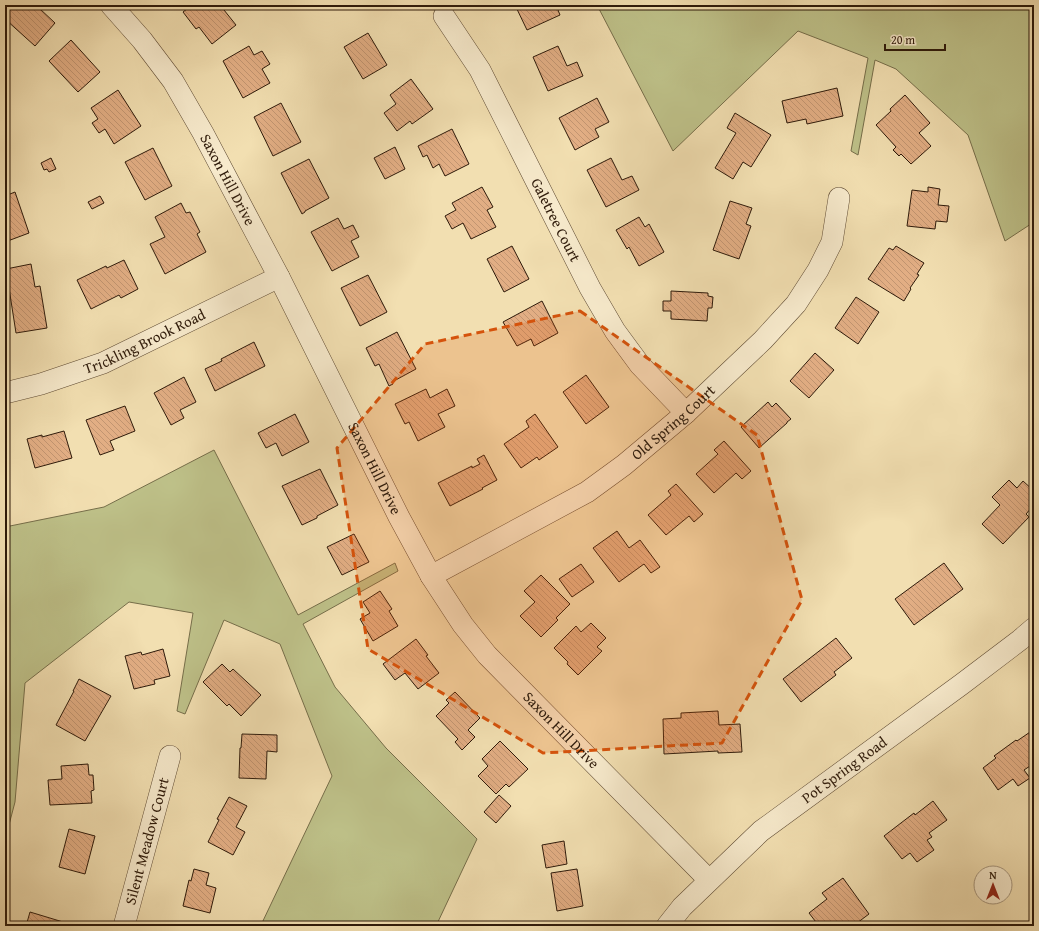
<svg xmlns="http://www.w3.org/2000/svg" width="1039" height="931" font-family="'Gentium Book Plus',serif">
	<style>
		.grass { fill: #bec189; stroke: #766e4a }
		.building { fill: url(#building-back-hatch); stroke: #2e1a0a }
		.lines { fill: none; stroke-linecap: round; stroke-linejoin: round }
		.street-casing { stroke: #5f4b34; stroke-width: 22 }
		.street { stroke: #f7eacc; stroke-width: 21 }
		.marked { fill: #d5530c; fill-opacity: 0.2; stroke: #d5530c; stroke-width: 3; stroke-dasharray: 8 5; stroke-linejoin: round }
		.labels { text-anchor: middle; stroke-width: 4; stroke-linejoin: round; paint-order: stroke }
		.street-label { font-size: 15px; fill: #2e1a0a; stroke: #f7eacc }
	</style>
	<defs>
		<pattern id="building-back-hatch" width="6" height="6" patternUnits="userSpaceOnUse"><rect width="6" height="6" fill="#e2ae84"/><path d="M-1 5l2 2M0 0l6 6M5-1l2 2" fill="none" stroke="#c29571"/></pattern>
	</defs>
	<rect width="100%" height="100%" fill="#f2dfb1"/>
	<filter id="stains"><feTurbulence type="fractalNoise" baseFrequency=".005" numOctaves="4"/><feColorMatrix values="0 0 0 0 .2 0 0 0 0 .09 0 0 0 0 .02 0 0 0 .5 -.17"/></filter>
	<radialGradient id="worn" r=".72"><stop offset=".6" stop-color="#630" stop-opacity="0"/><stop offset="1" stop-color="#630" stop-opacity=".3"/></radialGradient>
	<!-- grass -->
	<path class="grass" d="M597,5H1034V222L1005,241L968,135L896,69L875,60L858,155L851,151L868,58L798,31L673,151Z
		M214,450L298,615L395,563L398,571L303,624L335,687L386,748L477,839L436,926H266L261,925L332,776L280,644L224,620L185,714L177,711L193,613L129,602L25,683L15,802L5,840V527L104,507Z"/>
	<!-- building -->
	<path class="building" d="M14,5H39L40,6L39,8L55,23L35,46L5,19V16Z
		M192,5H220L236,25L212,44L199,27L196,29L183,12Z
		M515,5H556L560,15L527,30Z
		M368,33L387,65L363,79L344,47Z
		M71,40L100,72L78,92L49,61Z
		M249,46L254,55L262,51L270,64L262,69L270,83L243,98L223,61Z
		M558,46L567,66L577,62L583,76L548,91L533,57Z
		M411,79L433,109L412,124L410,121L397,131L384,113L396,104L390,95Z
		M837,88L843,116L807,124L806,119L787,123L782,101Z
		M118,90L141,126L114,144L105,129L99,133L92,123L98,119L91,108Z
		M905,95L930,123L919,133L931,146L911,164L901,154L899,156L893,150L896,147L876,125L891,111L890,109Z
		M597,98L609,122L595,129L599,137L575,150L559,118Z
		M281,103L301,142L273,156L254,117Z
		M735,113L771,135L751,167L743,162L733,179L715,168L736,133L727,128Z
		M452,129L469,164L445,176L439,164L433,168L427,155L423,157L418,146Z
		M395,147L405,169L385,179L374,158Z
		M153,148L172,186L145,200L125,162Z
		M51,158L56,169L49,172L47,169L44,170L41,163Z
		M611,158L622,180L632,176L639,190L606,207L587,170Z
		M309,159L329,198L305,211V212L302,214L281,173Z
		M482,187L493,207L487,210L496,227L471,239L463,223L452,229L445,216L456,210L452,203Z
		M928,187L940,189L938,205L949,206L947,222L936,221L935,229L907,226L912,190L928,192Z
		M15,192L29,233L5,242V196Z
		M100,196L104,203L92,209L88,202Z
		M730,201L752,208L746,224L751,226L739,259L713,250Z
		M181,203L186,213L190,212L200,232L197,234L206,252L165,274L150,244L165,237L155,217Z
		M639,217L645,227L649,224L664,252L639,266L629,247L627,249L616,230Z
		M338,218L344,229L353,225L359,237L351,241L359,257L332,271L311,232Z
		M512,246L529,279L504,292L487,259Z
		M896,246L924,263L917,274L919,275L910,288L911,289L904,301L868,279L889,248L893,250Z
		M124,260L138,289L121,298L119,295L91,309L77,280L106,266L107,268Z
		M31,264L35,287L40,286L47,328L16,333L6,269Z
		M368,275L387,312L360,326L341,288Z
		M671,291L708,293V296L713,297L712,308H708L707,321L671,319V311H663V301H671Z
		M856,297L879,312L858,344L835,328Z
		M542,301L558,333L534,346L531,339L517,346L503,322Z
		M397,332L416,369L392,382L393,384L389,386L379,364L375,366L366,348Z
		M254,342L265,366L215,391L205,369L222,361L221,359Z
		M815,353L834,370L809,398L790,381Z
		M586,375L609,407L586,424L563,392Z
		M184,377L196,402L180,410L184,418L171,425L154,393Z
		M426,389L430,398L447,389L455,406L438,414L445,427L418,441L409,422L405,424L395,404Z
		M768,402L772,407L776,403L791,419L787,422V423L759,448L741,427Z
		M125,406L135,431L110,441L114,450L100,455L86,420Z
		M295,414L309,442L282,456L276,443L266,448L258,433Z
		M535,414L558,447L539,460L537,457L521,468L504,444L529,427L526,421Z
		M64,431L72,458L35,468L27,439L42,435V437Z
		M724,441L751,471L742,479L736,473L714,493L696,474L718,454L714,450Z
		M484,455L497,480L482,488L483,489L450,506L438,483L472,466V468L480,464L477,459Z
		M320,469L338,505L317,516V518L302,525L282,486Z
		M1009,480L1017,488L1023,481L1034,491V505L1026,514L1029,517L1003,544L982,524L1000,505L992,497Z
		M676,484L703,514L694,522L689,516L666,535L648,515L671,495L668,491Z
		M617,531L629,548L640,540L660,567L651,573L644,564L619,582L593,548Z
		M354,534L369,562L342,575L327,547Z
		M944,563L963,589L914,625L895,599Z
		M581,564L594,582L572,597L559,579Z
		M541,575L570,604L556,618L558,620L541,637L520,616L535,602L524,591Z
		M380,591L392,609L389,611L398,626L373,641L360,619L370,613L363,602Z
		M591,623L606,638L597,647L602,651L578,675L567,664L568,662L554,648L576,626L581,632Z
		M836,638L852,658L834,672L836,675L801,702L783,679Z
		M416,639L428,655L426,656L439,673L418,689L405,673L395,680L383,664Z
		M163,649L170,676L154,680L155,684L134,689L125,656L141,652L142,655Z
		M222,664L230,672L233,669L261,695L241,716L229,704L227,706L203,682Z
		M79,679L111,696L85,741L56,725L74,691H73Z
		M455,692L480,718L468,730L475,737L462,750L455,742L458,739L436,716L449,703L446,700Z
		M718,711L719,725L740,724L742,752L718,753V751L664,754L663,719L681,718V713Z
		M1033,730L1034,731V760L1031,762L1033,764L1024,770L1030,778L1018,786L1013,779L998,790L983,768L996,758L994,756L1016,740L1017,741Z
		M242,734L277,735V752L267,751L266,779L239,778L240,748H241Z
		M500,741L528,769L509,787L506,784L496,794L478,776L488,766L482,759Z
		M88,764L89,775H93L94,790L91,791L92,803L50,805L48,780L62,779L61,766Z
		M499,795L511,806L496,823L484,812Z
		M229,797L247,806L236,827L245,832L233,855L208,842L219,820L217,819Z
		M933,801L947,820L929,833L932,837L927,840L934,850L917,862L910,853L902,859L884,836L914,813L915,815Z
		M69,829L95,836L85,874L59,867Z
		M564,841L567,864L546,868L542,845Z
		M194,869L209,873L206,885L216,888L210,913L183,906L189,880L191,881Z
		M577,869L583,906L557,911L551,873Z
		M843,878L869,914L853,926H819L809,913L827,899L822,893Z
		M30,912L73,925V926H26Z"/>
	<g class="lines">
		<defs>
			<g id="street">
				<path id="s1" d="M111,5L142,40L173,81L203,133L279,277L399,517L431,576L463,625L487,655L709,880"/>
				<path id="s2" d="M444,16L480,70L590,288L615,331L640,365L686,413"/>
				<path id="s3" d="M5,393L41,384L103,363L279,277"/>
				<path id="s4" d="M431,576L587,492L624,465L686,413L763,340L796,304L818,270L832,242L839,198"/>
				<path id="s5" d="M124,926L170,756"/>
				<path id="s6" d="M667,926L682,907L761,831L962,684L1020,640L1034,628"/>
			</g>
		</defs>
		<!-- street casing -->
		<use href="#street" class="street-casing"/>
		<!-- street -->
		<use href="#street" class="street"/>
	</g>
	<!-- marked area -->
	<path class="marked" d="M580,311L757,435L802,600L722,743L543,753L368,649L337,448L425,344Z"/>
	<g class="labels">
		<!-- street labels -->
		<g class="street-label">
			<text dy="5" stroke="none"><textPath href="#s1" startOffset="211">Saxon Hill Drive</textPath></text>
			<text dy="5" stroke="none"><textPath href="#s2" startOffset="233">Galetree Court</textPath></text>
			<text dy="5" stroke="none"><textPath href="#s3" startOffset="149">Trickling Brook Road</textPath></text>
			<text dy="5" stroke="none"><textPath href="#s4" startOffset="288">Old Spring Court</textPath></text>
			<text dy="5" stroke="none"><textPath href="#s1" startOffset="535">Saxon Hill Drive</textPath></text>
			<text dy="5" stroke="none"><textPath href="#s1" startOffset="859">Saxon Hill Drive</textPath></text>
			<text dy="5" stroke="none"><textPath href="#s6" startOffset="237">Pot Spring Road</textPath></text>
			<text dy="5" stroke="none"><textPath href="#s5" startOffset="88">Silent Meadow Court</textPath></text>
		</g>
	</g>
	<!-- margin -->
	<rect width="1039" height="931" fill="none" stroke="#f2dfb1" stroke-width="20"/>
	<rect x="6" y="6" width="1027" height="919" fill="none" stroke="#2e1a0a" stroke-width="2"/>
	<rect x="10" y="10" width="1019" height="911" fill="none" stroke="#2e1a0a"/>
	<!-- north arrow -->
	<g transform="translate(993 885)"><circle r="19" fill="#f7eacc" stroke="#a7977e"/>
	<path d="M0-3L7 15L0 10L-7 15Z" fill="#8f2418"/>
	<text y="-6" font-size="11" font-weight="bold" text-anchor="middle" fill="#2e1a0a">N</text>
	</g>
	<!-- scale -->
	<path d="M885 44v6h60v-6" fill="none" stroke="#2e1a0a" stroke-width="2"/>
	<text x="891" y="44" font-size="12" fill="#2e1a0a" stroke="#f7eacc" stroke-width="3" paint-order="stroke">20 m</text>
	<rect width="100%" height="100%" filter="url(#stains)"/>
	<rect width="100%" height="100%" fill="url(#worn)"/>
</svg>
